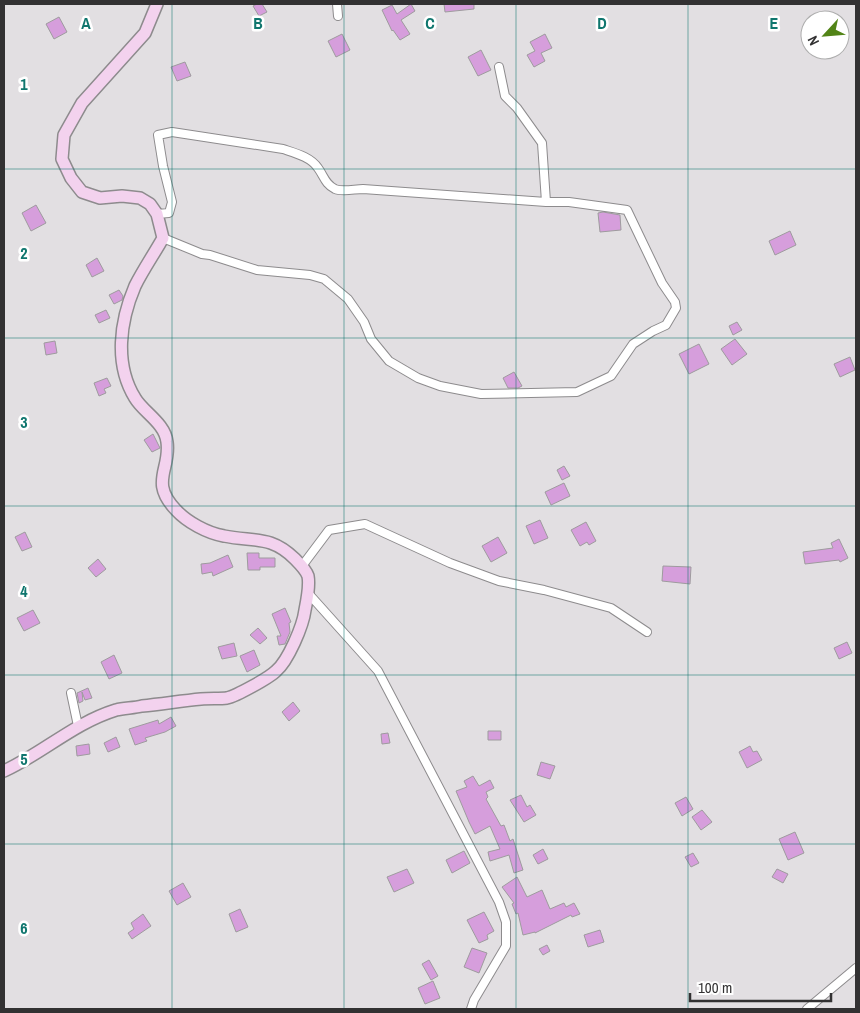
<svg xmlns="http://www.w3.org/2000/svg" width="860" height="1013" font-family="'Archivo Narrow',sans-serif">
	<style>
		.building { fill: #d69edc; stroke: #9e9b9e }
		.lines { fill: none; stroke-linecap: round; stroke-linejoin: round }
		.minor-casing { stroke: #8d8b8d; stroke-width: 10 }
		.secondary-casing { stroke: #8d8b8d; stroke-width: 14 }
		.minor { stroke: #fff; stroke-width: 8 }
		.secondary { stroke: #f3d2ee; stroke-width: 11 }
		.grid { fill: none; stroke: #0f766e; stroke-width: 1; stroke-opacity: 0.55 }
		.grid-label { font-size: 16px; text-anchor: middle; font-weight: bold; fill: #0f766e; stroke: #fff; stroke-width: 5; stroke-linejoin: round; paint-order: stroke }
	</style>
	<rect width="100%" height="100%" fill="#e2dfe2"/>
	<!-- building -->
	<path class="building" d="M257,4H262L267,12L259,16L253,6Z
		M411,4L415,11L401,20L410,34L400,40L393,30L392,31L382,10L392,5L397,14Z
		M444,4H474V9L445,12Z
		M59,17L67,32L54,39L46,24Z
		M342,34L350,50L336,57L328,41Z
		M545,34L552,48L541,53L545,61L534,67L527,55L535,51L530,42Z
		M481,50L491,70L478,76L468,57Z
		M185,62L191,76L177,81L171,67Z
		M36,205L46,223L31,231L22,213Z
		M603,212L620,215L621,230L600,232L598,213Z
		M790,231L796,245L775,255L769,241Z
		M97,258L104,271L92,277L86,265Z
		M119,290L123,296L122,300L114,304L109,295Z
		M106,310L110,318L99,323L95,315Z
		M737,322L742,330L733,335L729,326Z
		M735,339L747,354L732,365L721,349Z
		M55,341L57,353L46,355L44,343Z
		M699,344L709,364L689,374L679,354Z
		M850,357L855,370L840,377L834,364Z
		M514,372L522,386L518,388H508L503,378Z
		M107,378L111,386L104,389L106,393L99,396L94,383Z
		M153,434L160,448L152,452L144,440Z
		M564,466L570,476L562,480L557,470Z
		M564,483L570,496L551,505L545,492Z
		M540,520L548,538L534,544L526,526Z
		M586,522L596,541L589,545L587,542L580,546L571,530Z
		M25,532L32,547L22,551L15,537Z
		M498,537L507,553L491,562L482,546Z
		M839,539L848,558L840,562L839,560L805,564L803,552L833,548L831,543Z
		M247,553H259V558H275V567H260V570H248Z
		M228,555L233,567L213,576L212,572L202,574L201,564L210,563Z
		M98,559L106,569L96,577L88,568Z
		M663,566L691,567L690,584L662,581Z
		M285,608L291,622L289,623L290,632L285,644L279,645L277,636H281L272,614Z
		M33,610L40,623L24,631L17,618Z
		M258,628L267,638L260,644L250,635Z
		M847,642L852,653L839,659L834,648Z
		M234,643L237,656L222,659L218,647Z
		M254,650L260,665L247,672L240,656Z
		M114,655L122,673L109,679L101,662Z
		M88,688L92,698L85,700L82,692L83,701L79,703L77,693Z
		M293,702L300,711L289,721L282,712Z
		M171,717L176,726L165,732L145,738L147,741L135,745L129,729L158,720L159,724Z
		M488,731H501V740H488Z
		M388,733L390,743L382,744L381,734Z
		M116,737L120,747L108,752L104,743Z
		M89,744L90,754L77,756L76,746Z
		M750,746L753,752L757,751L762,760L747,768L739,752Z
		M541,762L555,766L550,779L537,775Z
		M473,776L479,786L490,780L494,788L486,792L488,797L486,799L501,826L504,825L510,841L513,839L523,870L514,873L509,855L490,861L488,852L500,849L490,826L475,834L469,822L456,791L467,787L464,781Z
		M521,795L527,807L530,805L536,815L524,822L510,800Z
		M686,797L693,809L682,816L675,803Z
		M702,810L712,822L701,830L692,817Z
		M795,832L804,853L788,860L779,839Z
		M543,849L548,859L538,864L533,855Z
		M464,851L470,863L452,873L446,860Z
		M693,853L699,863L691,867L685,857Z
		M407,869L414,883L394,892L387,877Z
		M777,869L788,874L783,883L772,877Z
		M517,877L527,897L542,890L550,909L564,903L566,907L574,903L580,914L572,917L571,915L535,933V932L523,935L518,913L516,914L512,904L514,903L502,887Z
		M183,883L191,897L177,905L169,891Z
		M240,909L248,927L236,932L229,914Z
		M484,912L494,931L487,935L488,939L479,943L467,920Z
		M143,914L151,926L132,939L128,933L134,929L131,923Z
		M600,930L604,942L588,947L584,935Z
		M547,945L550,951L543,955L539,949Z
		M472,948L487,953L479,973L464,967Z
		M429,960L438,976L431,980L422,964Z
		M433,981L440,998L425,1004L418,988Z"/>
	<g class="lines">
		<defs>
			<path id="minor" d="M337,4L338,16
				M157,214L169,213L172,202L163,166L158,135L172,132L283,149C295,153 311,157 318,168C324,176 325,184 335,189C342,192 355,189 363,189L546,202L542,143L517,108L505,96L499,67
				M163,238L202,254L210,255L257,270L310,275L324,279L348,299L364,322L371,339L389,361L418,378L440,386L481,394L577,392L611,376L633,344L653,331L666,325L676,308L675,302L662,283L627,210L569,202H546
				M302,566L329,530L365,524L450,563L499,581L544,590L611,608L647,632
				M308,593L378,671L499,902L506,922V946L474,1000L471,1009
				M71,693L78,726
				M807,1009L856,968"/>
			<path id="secondary" d="M4,771C43,753 74,723 116,710C124,708 134,708 142,706C162,704 181,701 201,699C210,698 219,699 227,698C236,696 269,678 276,671C288,661 303,626 305,610C307,600 310,586 308,576C306,570 300,564 295,559C271,535 254,542 224,536C207,533 187,522 176,510C149,482 171,469 167,442C165,423 143,412 135,398C114,364 120,321 135,286C143,270 154,254 163,238L157,214L150,204L140,198L122,196L100,198L82,192L71,178L62,159L64,135L82,103L145,33L157,4"/>
		</defs>
		<!-- minor casing -->
		<use href="#minor" class="minor-casing"/>
		<!-- secondary casing -->
		<use href="#secondary" class="secondary-casing"/>
		<!-- minor -->
		<use href="#minor" class="minor"/>
		<!-- secondary -->
		<use href="#secondary" class="secondary"/>
	</g>
	<!-- grid -->
	<path class="grid" d="M172,4V1009M344,4V1009M516,4V1009M688,4V1009M4,169H856M4,338H856M4,506H856M4,675H856M4,844H856"/>
	<g class="grid-label">
		<text x="86" y="29">A</text>
		<text x="258" y="29">B</text>
		<text x="430" y="29">C</text>
		<text x="602" y="29">D</text>
		<text x="774" y="29">E</text>
		<text x="24" y="90">1</text>
		<text x="24" y="259">2</text>
		<text x="24" y="428">3</text>
		<text x="24" y="597">4</text>
		<text x="24" y="765">5</text>
		<text x="24" y="934">6</text>
	</g>
	<!-- border -->
	<rect width="860" height="1013" fill="none" stroke="#323132" stroke-width="10"/>
	<!-- north arrow -->
	<g transform="translate(825 35) rotate(244)"><circle r="24" fill="#ffffff" stroke="#adadad"/>
	<path d="M0-4L9 19L0 12L-9 19Z" fill="#528417"/>
	<text y="-8" font-size="14" font-weight="bold" text-anchor="middle" fill="#323132">N</text>
	</g>
	<!-- scale -->
	<path d="M690 993v8h141v-8" fill="none" stroke="#323132" stroke-width="2.5"/>
	<text x="698" y="993" font-size="15" fill="#323132" stroke="#ffffff" stroke-width="4" paint-order="stroke">100 m</text>
</svg>
